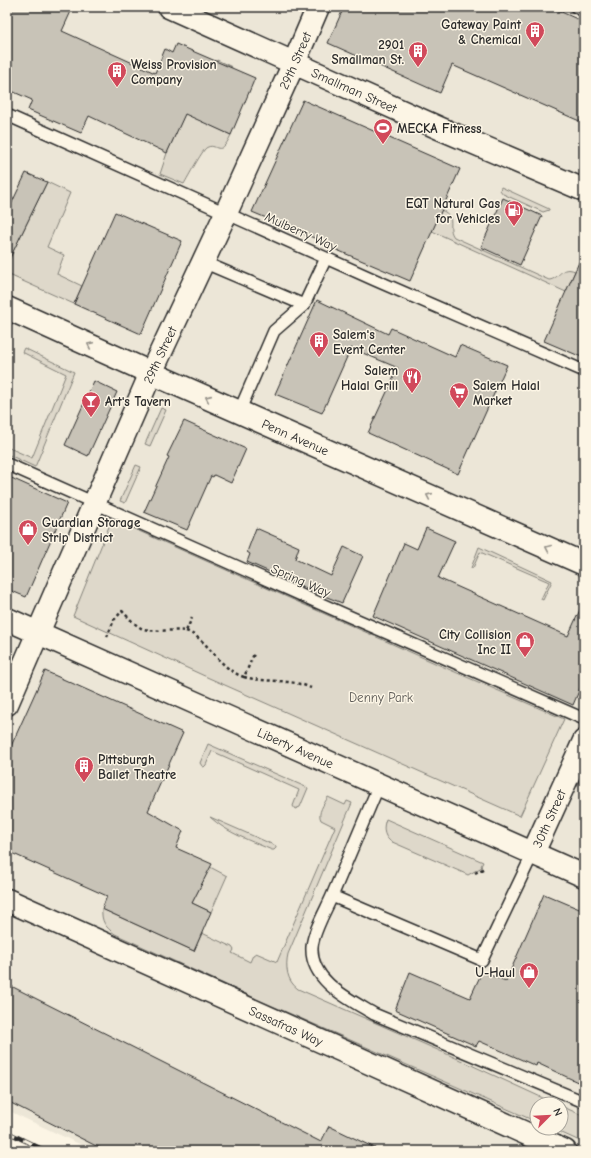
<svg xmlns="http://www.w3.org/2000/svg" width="591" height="1158" font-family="'Comic Neue',sans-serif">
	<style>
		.built { fill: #ece6d7; fill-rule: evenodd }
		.green { fill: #ded8ca; stroke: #84827a }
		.building { fill: #c8c3b7; stroke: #2b2b2b }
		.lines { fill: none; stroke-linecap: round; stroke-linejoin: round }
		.service-casing { stroke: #2b2b2b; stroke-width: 14 }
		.minor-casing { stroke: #2b2b2b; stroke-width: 25 }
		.tertiary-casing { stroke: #2b2b2b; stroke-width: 25 }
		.primary-casing { stroke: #2b2b2b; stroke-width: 25 }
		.path { stroke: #2b2b2b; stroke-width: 2.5; stroke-dasharray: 3 3; stroke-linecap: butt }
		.service { stroke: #fcf5e5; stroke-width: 11 }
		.minor { stroke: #fcf5e5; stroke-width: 22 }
		.tertiary { stroke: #fcf5e5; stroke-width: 22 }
		.primary { stroke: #fcf5e5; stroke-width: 22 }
		.rail-casing { stroke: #2b2b2b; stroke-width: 4.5 }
		.rail { stroke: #fcf5e5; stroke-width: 3; stroke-dasharray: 9; stroke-linecap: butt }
		.oneway { stroke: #949088 }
		.labels { text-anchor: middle; stroke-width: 3; stroke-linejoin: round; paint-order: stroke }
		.poi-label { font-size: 13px; font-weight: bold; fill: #2b2b2b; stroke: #fcf5e5; text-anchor: start }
		.street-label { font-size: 13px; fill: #2b2b2b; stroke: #fcf5e5 }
		.park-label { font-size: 13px; fill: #585653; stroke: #fcf5e5 }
	</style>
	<rect width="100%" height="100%" fill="#fcf5e5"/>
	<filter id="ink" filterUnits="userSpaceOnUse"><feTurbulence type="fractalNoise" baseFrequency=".025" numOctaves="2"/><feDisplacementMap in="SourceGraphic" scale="8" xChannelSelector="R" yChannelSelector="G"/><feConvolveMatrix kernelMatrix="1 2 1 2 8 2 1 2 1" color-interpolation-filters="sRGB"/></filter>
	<g filter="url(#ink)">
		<!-- built -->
		<path class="built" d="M7,7H584V1151H94L7,1110ZM537,1104H561V1128H537Z"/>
		<!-- green -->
		<path class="green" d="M217,60L232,67L206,123L231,135C219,160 217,141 206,148C202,151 188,177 184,184L160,174L167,153L202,75L212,70Z
			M47,182L70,193L47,247L64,255L57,274L82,286L74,304L7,274V264Z
			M501,187L549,209V210L543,212L503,194L500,190Z
			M441,210C458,217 446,227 454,237L549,280C560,279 560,265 575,271L566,292L432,231Z
			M24,348L74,372L35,467L7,454V447L32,458L66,374L22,352Z
			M161,408L166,410L150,446L145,444Z
			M136,465L141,467L125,503L120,501Z
			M112,519L455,672L564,719L520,816L209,678L73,616Z
			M479,547L552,581L543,600L541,599L549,582L480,552L473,568H471Z
			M208,744L308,788L300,807L295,809L293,806L299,790L212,751L206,765L204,767L202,766L200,763Z
			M328,797L345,805L347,801L352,803L288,954C285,967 287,981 298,989L456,1058L556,1104H537V1122L259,1000L115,934C105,927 101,921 102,909L194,951L202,933L232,947L234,950L232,953L250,962L253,955L256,953L277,962L335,827L321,820C317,813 324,804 328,797Z
			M210,817L276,846V848L274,850H272C251,841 227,833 210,817Z
			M386,819L483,862L481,866L482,867L468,875L466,874L390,841C383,835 383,827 386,819Z
			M210,867L227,876L211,912L192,903Z
			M561,1106L584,1116V1143L551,1128H561Z"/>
		<!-- building -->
		<path class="building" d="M7,7H73L62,31L155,73L165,49L172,53L176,44L255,78L231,135L185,114L167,153L89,116L81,133L28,110L32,100L7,89Z
			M344,7H550L584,22V123L452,65L440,93L328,43Z
			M303,100L460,169L410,281L318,242L319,240L252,212Z
			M26,173L47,182L7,264V213Z
			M503,198L542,216L520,265L481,247Z
			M115,212L182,241L141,334L74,304Z
			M584,251V358L544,341Z
			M317,300L388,334L391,328L455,357L460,345L507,365L458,474L368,433L398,368L351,348L322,413L275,394Z
			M94,381L117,392L88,456L65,445Z
			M184,421L246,449L231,483L214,475L213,477L211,476L187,530L144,512L169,457L167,456Z
			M7,476L67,503L26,597L7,589Z
			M256,528L299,547L295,559L331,576L344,547L363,556L342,603L322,595L247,562L250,554L247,552Z
			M426,528L455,541L438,578L568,636L584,601V679L573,705L373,616L404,543L417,549Z
			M45,671L183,733L148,811L183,831L176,848L212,864L192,903L211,912L194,951L102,909L107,896L7,851V755Z
			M544,894L584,911V1085L537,1063L536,1066L479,1041L476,1046L395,1010L410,972L470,998L482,972L506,981Z
			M7,984L321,1142L329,1126L381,1151H106L7,1101Z"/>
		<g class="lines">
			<defs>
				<path id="service" d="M576,7L584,11
					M7,115L375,280L584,371
					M203,262L304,305
					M239,412L274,331L304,305L326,258
					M7,464L346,615L584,719
					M379,785L332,896L482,960L533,853
					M332,896C326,910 313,932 312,947C310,981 349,999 374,1014L584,1102"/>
				<g id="minor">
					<path id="s1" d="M7,704L151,373L226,213L294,63L318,7"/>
					<path id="s2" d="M533,853L584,741"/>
					<path id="s3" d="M7,900L565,1151"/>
				</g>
				<g id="tertiary">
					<path id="s4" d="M169,7L439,128L584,190"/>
					<path id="s5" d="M7,308L151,373L584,564"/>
				</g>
				<g id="primary">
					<path id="s6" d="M7,619L584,876"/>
				</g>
			</defs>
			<!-- service casing -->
			<use href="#service" class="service-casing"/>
			<!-- minor casing -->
			<use href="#minor" class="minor-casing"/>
			<!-- tertiary casing -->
			<use href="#tertiary" class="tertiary-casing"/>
			<!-- primary casing -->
			<use href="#primary" class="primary-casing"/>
			<!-- path -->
			<path class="path" d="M186,631C210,640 217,668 244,677L254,654
				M107,637L114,620L122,611C128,617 134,624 141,628C152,633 174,629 186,631L192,618
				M244,677C266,683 290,678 311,688
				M475,873L485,868"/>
			<!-- service -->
			<use href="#service" class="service"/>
			<!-- minor -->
			<use href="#minor" class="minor"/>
			<!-- tertiary -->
			<use href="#tertiary" class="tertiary"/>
			<!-- primary -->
			<use href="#primary" class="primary"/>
			<defs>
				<path id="rail" d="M7,1132L46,1151
					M7,1150L9,1151"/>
			</defs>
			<!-- rail casing -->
			<use href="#rail" class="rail-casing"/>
			<!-- rail -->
			<use href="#rail" class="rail"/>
		</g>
		<!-- one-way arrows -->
		<defs><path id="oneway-chevron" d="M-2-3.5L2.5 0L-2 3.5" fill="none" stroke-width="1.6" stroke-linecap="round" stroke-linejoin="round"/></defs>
		<g class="oneway">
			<use href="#oneway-chevron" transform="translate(90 345) rotate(-155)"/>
			<use href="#oneway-chevron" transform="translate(208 398) rotate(-156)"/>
			<use href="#oneway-chevron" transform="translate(429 496) rotate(-156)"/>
			<use href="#oneway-chevron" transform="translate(548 548) rotate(-156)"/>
		</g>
	</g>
	<!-- icons -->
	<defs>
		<symbol id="building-pin" viewBox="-11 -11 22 30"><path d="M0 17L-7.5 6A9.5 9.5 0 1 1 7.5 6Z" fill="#d1495b" stroke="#fcf5e5"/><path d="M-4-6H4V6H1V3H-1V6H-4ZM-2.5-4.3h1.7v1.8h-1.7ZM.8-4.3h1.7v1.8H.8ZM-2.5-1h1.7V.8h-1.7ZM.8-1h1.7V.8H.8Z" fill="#fff"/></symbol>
		<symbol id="stadium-pin" viewBox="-11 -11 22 30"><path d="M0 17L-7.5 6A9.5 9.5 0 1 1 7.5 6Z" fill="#d1495b" stroke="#fcf5e5"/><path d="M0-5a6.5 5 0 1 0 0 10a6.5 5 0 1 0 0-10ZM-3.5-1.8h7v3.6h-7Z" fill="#fff"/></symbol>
		<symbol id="fuel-pin" viewBox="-11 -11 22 30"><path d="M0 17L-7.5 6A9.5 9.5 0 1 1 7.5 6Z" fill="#d1495b" stroke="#fcf5e5"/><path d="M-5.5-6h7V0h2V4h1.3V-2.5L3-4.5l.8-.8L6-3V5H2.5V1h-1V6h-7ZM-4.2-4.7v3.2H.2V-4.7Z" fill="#fff"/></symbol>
		<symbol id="restaurant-pin" viewBox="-11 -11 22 30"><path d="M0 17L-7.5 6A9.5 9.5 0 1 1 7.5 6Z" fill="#d1495b" stroke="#fcf5e5"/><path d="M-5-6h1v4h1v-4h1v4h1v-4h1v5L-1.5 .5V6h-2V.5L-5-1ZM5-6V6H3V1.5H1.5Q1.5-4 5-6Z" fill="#fff"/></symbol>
		<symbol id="supermarket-pin" viewBox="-11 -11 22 30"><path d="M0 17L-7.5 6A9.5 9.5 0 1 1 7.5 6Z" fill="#d1495b" stroke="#fcf5e5"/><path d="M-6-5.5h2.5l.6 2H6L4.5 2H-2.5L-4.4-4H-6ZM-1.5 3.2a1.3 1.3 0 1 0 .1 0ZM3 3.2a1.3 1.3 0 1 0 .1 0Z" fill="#fff"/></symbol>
		<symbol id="bar-pin" viewBox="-11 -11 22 30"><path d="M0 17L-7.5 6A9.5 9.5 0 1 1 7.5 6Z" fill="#d1495b" stroke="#fcf5e5"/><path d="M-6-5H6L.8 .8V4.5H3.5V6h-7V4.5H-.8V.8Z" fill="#fff"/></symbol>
		<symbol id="shop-pin" viewBox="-11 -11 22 30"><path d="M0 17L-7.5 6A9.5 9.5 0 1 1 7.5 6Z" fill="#d1495b" stroke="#fcf5e5"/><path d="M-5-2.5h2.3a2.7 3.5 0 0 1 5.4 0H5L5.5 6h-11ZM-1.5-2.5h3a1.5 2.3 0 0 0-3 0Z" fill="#fff"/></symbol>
	</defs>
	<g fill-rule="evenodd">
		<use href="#building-pin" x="524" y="20" width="22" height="30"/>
		<use href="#building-pin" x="407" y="40" width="22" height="30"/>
		<use href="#building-pin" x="106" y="60" width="22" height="30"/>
		<use href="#stadium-pin" x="372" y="117" width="22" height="30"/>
		<use href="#fuel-pin" x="503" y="199" width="22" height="30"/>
		<use href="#building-pin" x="308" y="330" width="22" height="30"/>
		<use href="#restaurant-pin" x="401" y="366" width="22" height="30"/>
		<use href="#supermarket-pin" x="448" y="381" width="22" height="30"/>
		<use href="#bar-pin" x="80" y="390" width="22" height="30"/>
		<use href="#shop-pin" x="17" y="518" width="22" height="30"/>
		<use href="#shop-pin" x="514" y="630" width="22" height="30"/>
		<use href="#building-pin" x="73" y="755" width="22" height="30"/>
		<use href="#shop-pin" x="518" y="961" width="22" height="30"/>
	</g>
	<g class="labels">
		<!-- poi labels -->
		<g class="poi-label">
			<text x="521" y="29" text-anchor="end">Gateway Paint<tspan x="521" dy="15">&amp; Chemical</tspan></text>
			<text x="404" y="49" text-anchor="end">2901<tspan x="404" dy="15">Smallman St.</tspan></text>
			<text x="131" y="69">Weiss Provision<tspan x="131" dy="15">Company</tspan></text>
			<text x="397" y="133">MECKA Fitness</text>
			<text x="500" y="208" text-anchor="end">EQT Natural Gas<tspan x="500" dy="15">for Vehicles</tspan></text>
			<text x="333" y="339">Salem's<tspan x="333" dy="15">Event Center</tspan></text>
			<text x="398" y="375" text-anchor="end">Salem<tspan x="398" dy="15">Halal Grill</tspan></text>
			<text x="473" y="390">Salem Halal<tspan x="473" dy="15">Market</tspan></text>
			<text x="105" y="406">Art's Tavern</text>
			<text x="42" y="527">Guardian Storage<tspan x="42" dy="15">Strip District</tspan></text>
			<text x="511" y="639" text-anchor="end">City Collision<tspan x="511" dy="15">Inc II</tspan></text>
			<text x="98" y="764">Pittsburgh<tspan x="98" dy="15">Ballet Theatre</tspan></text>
			<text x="515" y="977" text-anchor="end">U-Haul</text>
		</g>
		<!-- street labels -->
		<g class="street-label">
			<text dy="5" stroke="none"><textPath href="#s1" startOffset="705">29th Street</textPath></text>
			<text dy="5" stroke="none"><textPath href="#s4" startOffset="203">Smallman Street</textPath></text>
			<text transform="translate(301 231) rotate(24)" y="5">Mulberry Way</text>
			<text dy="5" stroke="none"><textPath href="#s1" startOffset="381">29th Street</textPath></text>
			<text dy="5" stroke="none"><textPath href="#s5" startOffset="316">Penn Avenue</textPath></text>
			<text transform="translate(301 580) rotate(24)" y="5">Spring Way</text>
			<text dy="5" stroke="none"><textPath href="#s6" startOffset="316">Liberty Avenue</textPath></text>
			<text dy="5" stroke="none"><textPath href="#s2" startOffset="38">30th Street</textPath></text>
			<text dy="5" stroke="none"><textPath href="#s3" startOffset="306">Sassafras Way</textPath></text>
		</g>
		<!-- park labels -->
		<g class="park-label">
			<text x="381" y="702">Denny Park</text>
		</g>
	</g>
	<!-- margin -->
	<rect width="591" height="1158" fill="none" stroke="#fcf5e5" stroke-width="24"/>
	<rect x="12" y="12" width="567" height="1134" fill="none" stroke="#2b2b2b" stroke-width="1.5" filter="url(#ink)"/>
	<!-- north arrow -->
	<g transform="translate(549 1116) rotate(66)"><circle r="19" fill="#fcf5e5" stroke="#a8a49b"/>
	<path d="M0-3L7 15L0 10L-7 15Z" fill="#d1495b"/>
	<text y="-6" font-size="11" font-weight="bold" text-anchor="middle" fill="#2b2b2b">N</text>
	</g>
</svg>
